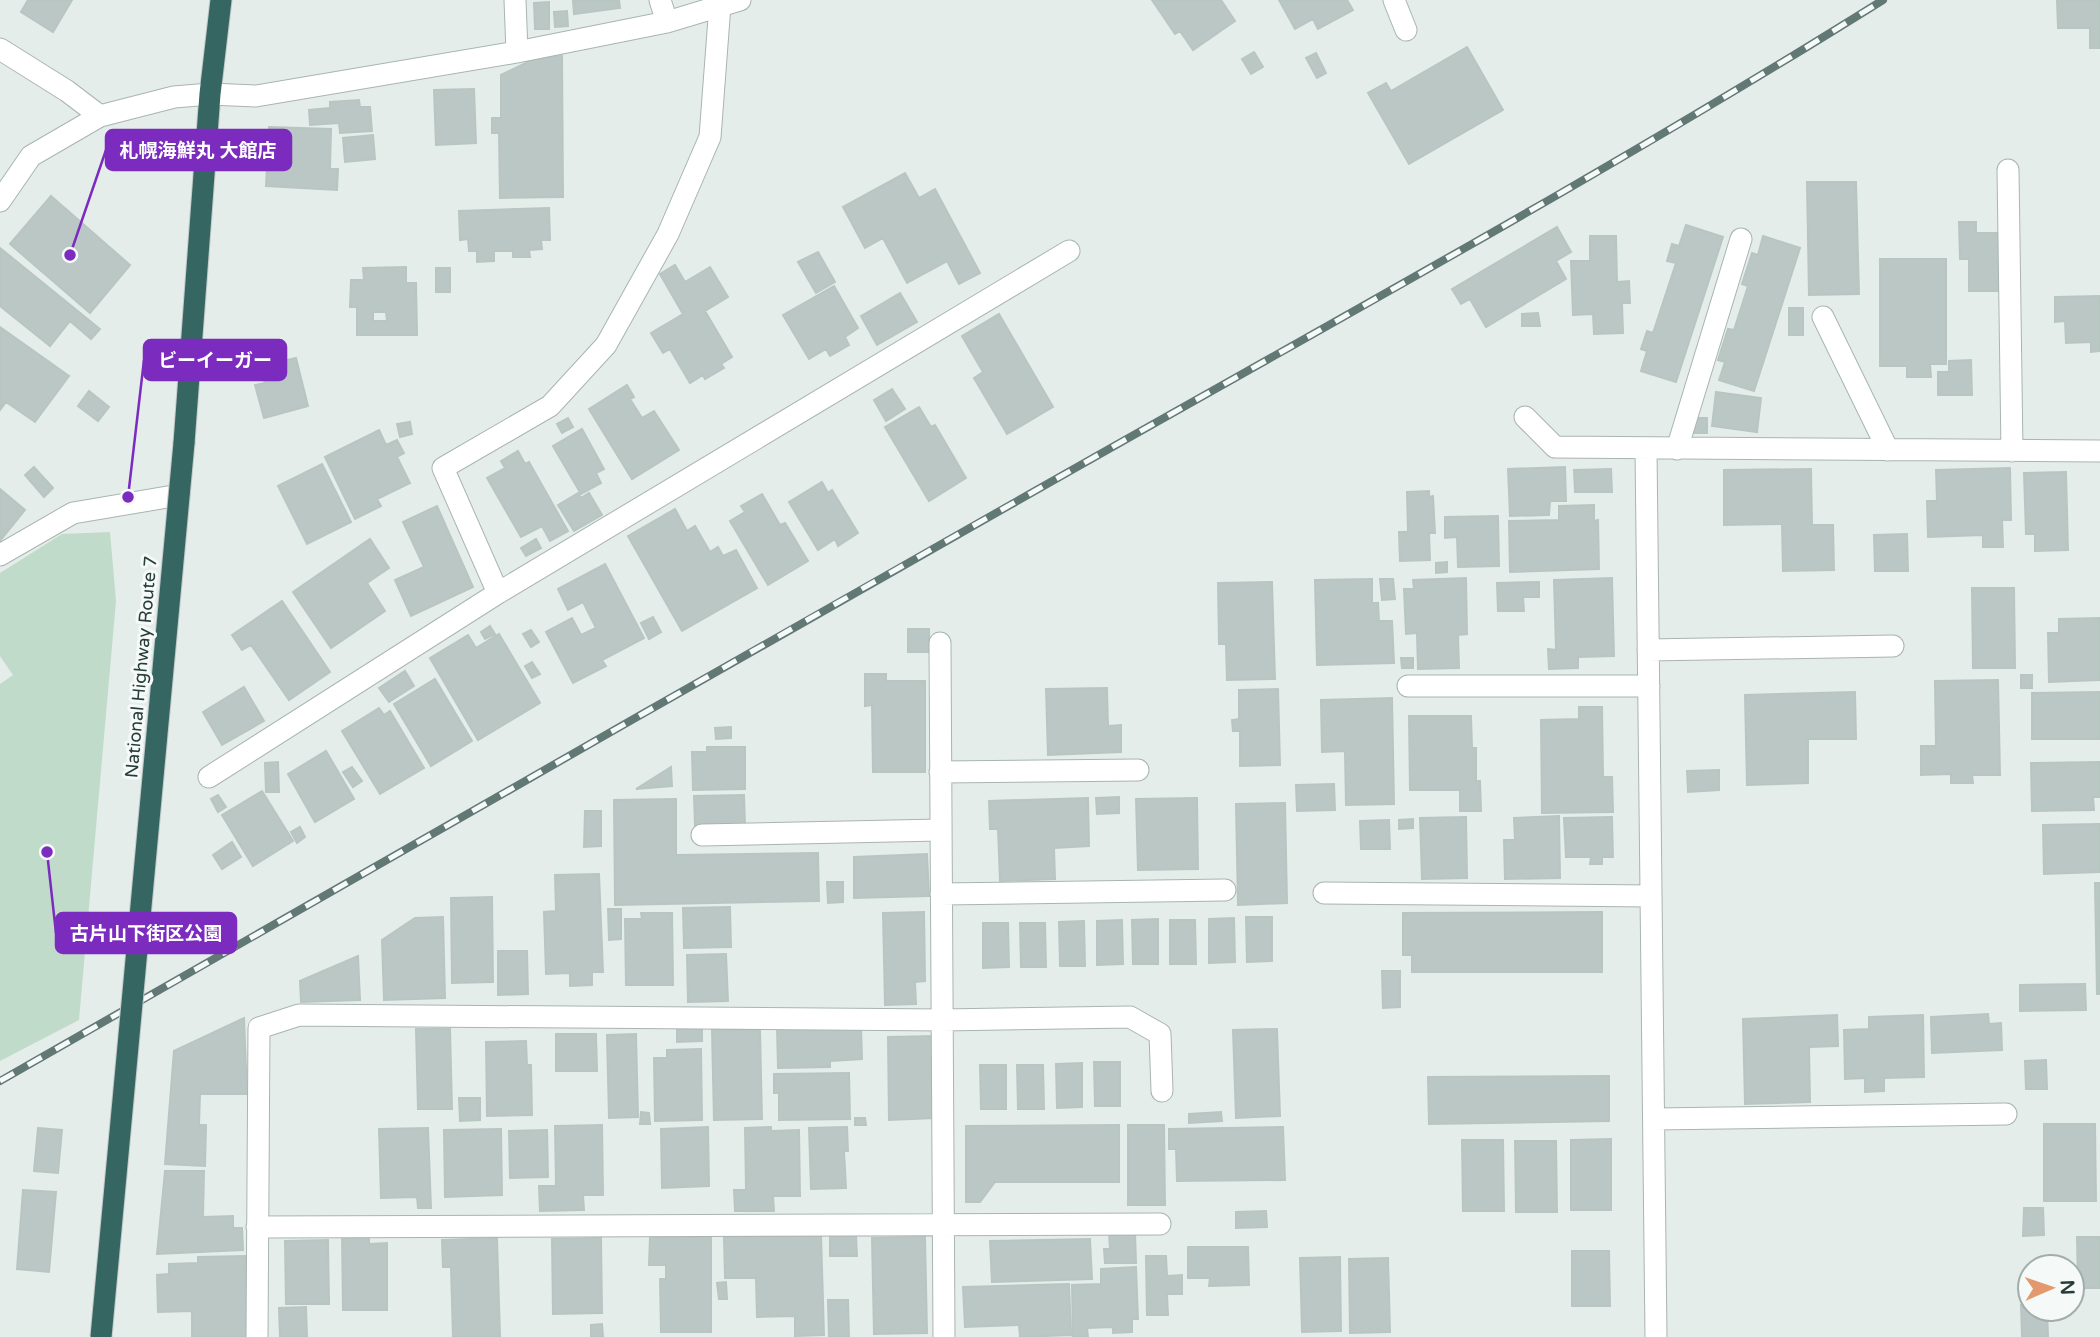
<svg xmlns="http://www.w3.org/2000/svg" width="2100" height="1337" font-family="'Varela Round','Noto Sans JP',sans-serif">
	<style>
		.green { fill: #c1dbcb }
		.building { fill: #bbc7c4; stroke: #b8c6c2; stroke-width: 2; fill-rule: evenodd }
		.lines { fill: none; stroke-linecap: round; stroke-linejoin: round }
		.minor-casing { stroke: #a8b5b1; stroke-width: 23 }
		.highway-casing { stroke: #c2c9c8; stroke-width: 23 }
		.minor { stroke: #fff; stroke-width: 21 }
		.highway { stroke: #356662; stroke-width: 21 }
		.rail-casing { stroke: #617875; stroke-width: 8 }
		.rail { stroke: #f5f9f8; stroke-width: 5; stroke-dasharray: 16; stroke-linecap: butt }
		.highway-bridge-casing { stroke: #c2c9c8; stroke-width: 23; stroke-linecap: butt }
		.highway-bridge { stroke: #356662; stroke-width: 21 }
		.labels { text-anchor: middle; stroke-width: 6; stroke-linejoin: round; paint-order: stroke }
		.street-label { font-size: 18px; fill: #263d39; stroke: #f5f9f8 }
		.leader { fill: none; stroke: #7b2cbf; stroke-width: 2.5 }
		.callout-dot { fill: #7b2cbf; stroke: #f5f9f8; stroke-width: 2.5 }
		.callout { fill: #7b2cbf; stroke: #7b2cbf; stroke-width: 2.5 }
		.callout-label { font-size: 19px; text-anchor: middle; font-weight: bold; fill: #fff }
	</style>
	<rect width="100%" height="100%" fill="#e5edea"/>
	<!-- green -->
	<path class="green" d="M110,532L116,601L79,1020L0,1061V684L13,675L0,656V573L62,534Z"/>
	<!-- building -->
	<path class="building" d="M28,0H72L53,32L21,12Z
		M573,0H619L620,8L574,14Z
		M1152,0H1221L1235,21L1193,50L1180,31L1175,34Z
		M1279,0H1347L1353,10L1318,29L1313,19L1295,29Z
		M2057,0H2100V48H2090V28H2058Z
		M549,2V29H535L534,3Z
		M567,11L568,26L555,27L554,12Z
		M1467,47L1503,110L1409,164L1368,93L1386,83L1391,91Z
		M1254,52L1263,67L1251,74L1242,59Z
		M1316,53L1326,73L1317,78L1306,58Z
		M562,56L563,197L500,198L499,133H492V118H501V75L538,57Z
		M474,89L476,143L436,145L434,90Z
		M359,100L360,107H370L372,131L340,133L339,123L310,125L309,110L330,108V102Z
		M269,127L331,129L330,169H338L337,190L266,186Z
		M373,135L375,159L345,162L343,138Z
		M905,173L919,198L935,189L980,273L959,284L947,261L907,283L883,238L865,248L843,207Z
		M1807,182H1856L1859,294L1809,295Z
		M51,196L130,265L90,313L10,244Z
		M549,208L550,240H541L542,249L529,250L530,257H513V251H494V261L477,262V251H469L468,239L460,240L459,211Z
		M1959,222H1976V233H2002L2003,291H1969V259H1960Z
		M1686,225L1723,237L1676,382L1641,371L1647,351L1641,349L1647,331L1653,333L1676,263L1667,261L1672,244L1679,246Z
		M1557,227L1571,252L1556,261L1566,279L1486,327L1470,299L1461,304L1452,289Z
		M1590,236H1616L1617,282L1629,281L1630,303H1622L1623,333L1594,334L1593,314L1573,315L1571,261H1590Z
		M1763,236L1800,248L1754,391L1719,380L1725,362L1718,360L1728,329L1734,330L1748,286L1742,284L1752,253L1758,255Z
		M0,248L100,329L91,339L70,321L50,346L0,306Z
		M818,252L835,282L816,293L798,262Z
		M1880,259H1946V364H1930L1931,377H1907V366H1880Z
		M675,265L685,282L710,267L728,297L705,311L732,357L721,364L724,368L705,379L703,375L690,383L670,349L663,353L651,333L683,314L660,274Z
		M406,267V283H416L417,335H357V307H350L351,280H364L363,268ZM373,312H386L387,321H373Z
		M436,268H450V292H436Z
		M834,286L858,328L845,337L849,345L830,356L826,349L809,359L783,315Z
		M900,293L917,322L877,345L861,316Z
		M2100,296V351L2091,352V342L2066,343L2065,321L2055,322V297Z
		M1789,308H1803V335H1789Z
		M1538,313L1540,326H1522V314Z
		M999,314L1053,407L1007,434L974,378L983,372L962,336Z
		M0,327L69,376L35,422L6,402L0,410Z
		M296,358L308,406L264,418L255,385L265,383L261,366Z
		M1971,360L1972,395H1938V372H1949V361Z
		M627,385L634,397L630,399L642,418L654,411L679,450L632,479L589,409Z
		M892,389L905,409L886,421L874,400Z
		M89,391L109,407L98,421L78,406Z
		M1716,392L1761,398L1757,432L1712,426Z
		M919,407L931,427L935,425L966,478L929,501L885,427Z
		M568,418L573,427L562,433L557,424Z
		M1693,418H1707V433H1694Z
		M410,422L412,434L400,437L397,424Z
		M582,429L604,469L596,473L601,483L581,494L553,446Z
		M379,430L386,445L397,440L404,453L397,457L410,483L377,499L381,506L355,519L325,457Z
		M518,451L525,464L529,462L568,531L550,541L542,526L521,537L487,478L505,468L501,461Z
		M322,464L351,522L307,544L278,486Z
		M34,467L53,488L44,497L25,475Z
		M1565,467L1566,501H1550L1549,515L1510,516L1508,469Z
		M2010,468L2011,520H2002L2003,547H1983V535L1928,537L1927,501H1937L1936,470Z
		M1611,469L1612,492H1575L1574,470Z
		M1811,469L1812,525H1833L1834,570L1783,571L1782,524L1724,525V470Z
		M2066,472L2068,550L2035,551V534H2026L2024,473Z
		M822,482L828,493L832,490L858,533L838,546L835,539L818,550L789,502Z
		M0,489L25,510L0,541Z
		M1429,491V497L1433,496L1435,533H1429L1430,560L1400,561L1399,532H1408L1407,492Z
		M578,493L581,498L589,493L602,515L574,531L558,505Z
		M762,494L780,525L785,523L808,561L768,585L730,521L745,512L741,506Z
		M1594,505V521L1598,520L1599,569L1510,572L1509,521L1559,520V506Z
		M437,506L473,587L411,616L395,580L424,567L403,522Z
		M675,509L687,531L695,526L710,552L718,547L723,556L736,550L757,588L682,631L628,536Z
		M1498,516L1499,566L1458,567L1457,537L1445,538V517Z
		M1907,534L1908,571H1875L1874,535Z
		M370,539L389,568L367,583L385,611L331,648L293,592Z
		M536,539L541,548L526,556L521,548Z
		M1447,562V572L1436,573V563Z
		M605,564L644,638L602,660L606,666L573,683L546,632L572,618L581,635L596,628L583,602L568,610L558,589Z
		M1466,578L1467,634L1458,635L1459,668L1418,669L1417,633L1406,634L1404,589H1414L1413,580Z
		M1612,578L1614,656L1578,657V668L1549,669L1548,649L1556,650L1554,580Z
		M1372,579V603H1378L1379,621H1392L1394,663L1317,665L1315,580Z
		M1380,579H1393L1395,599L1382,600Z
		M1272,582L1275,679L1227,680L1226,644H1219L1218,583Z
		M1539,582V597H1523L1524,611H1498L1497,583Z
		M1972,588H2014L2015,668H1973Z
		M282,601L330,672L289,700L251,645L242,650L232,635Z
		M653,617L661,632L649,639L641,623Z
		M2100,618V680L2049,682L2048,633H2059V619Z
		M490,626L495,634L485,639L481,632Z
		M908,629H929V652H908Z
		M531,630L539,642L531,647L523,634Z
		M499,634L540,703L478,740L430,658L468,635L476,648Z
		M1401,658H1413V668H1402Z
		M532,662L540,674L532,678L525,666Z
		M405,671L414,686L389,702L379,688Z
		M865,674H886V681H925V772H873L872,705L865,706Z
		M2021,675H2032V688H2021Z
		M435,679L472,741L431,766L394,704Z
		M1998,680L2000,775H1972L1973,783H1951V774L1921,775V746H1936L1935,681Z
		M244,687L264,721L222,745L203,712Z
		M1107,688L1108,726L1121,725V752L1048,755L1046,689Z
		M1278,689L1280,765L1240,766V731H1233L1232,720L1239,719V690Z
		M1855,692L1856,739H1808V783L1747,785L1745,695Z
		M2100,692V739H2032V693Z
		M1392,698L1394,804L1346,805L1345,751L1322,752L1321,700Z
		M1579,707H1602L1603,777H1612L1613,812L1542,813L1541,720L1579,719Z
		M379,708L384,715L390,711L424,768L380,794L342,731Z
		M1409,716H1471L1472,748H1476V781H1480L1481,811H1460V790H1410Z
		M731,727V738L716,739L715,728Z
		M707,747H745V789L693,790L692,752H707Z
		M326,751L354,799L315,822L288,774Z
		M278,762L279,792H266L265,763Z
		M2100,762V797H2093L2094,810L2032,811L2031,763Z
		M352,767L362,781L353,787L343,772Z
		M671,767L672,786L636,789Z
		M1719,770V790L1688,792L1687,771Z
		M1334,784L1335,810L1297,811L1296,785Z
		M262,791L293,841L253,866L222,815Z
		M218,795L226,807L218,812L211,799Z
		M744,795L745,826H695L694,796Z
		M1119,797V813L1097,814L1096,798Z
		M1088,798L1089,846L1054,848L1055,879L1000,881L998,829H990L989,801Z
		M1197,798L1198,869L1138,870L1136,799Z
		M676,799V855L818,853L819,901L615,905L614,800Z
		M1285,803L1287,903L1238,905L1236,804Z
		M585,811H601V846L584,847Z
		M1559,816L1560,878L1505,879L1504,840H1515L1514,818Z
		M1466,817L1467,878L1422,879L1420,818Z
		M1612,817L1613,857H1602V864H1590L1591,857H1566L1564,818Z
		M1413,819V828L1399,829V820Z
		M1389,820L1390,849H1361L1360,821Z
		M2100,824V872L2044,874L2043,825Z
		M300,827L305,837L297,843L291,832Z
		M232,842L241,857L222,869L213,855Z
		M927,854L929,896L854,898V857Z
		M599,874L603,972H592V985L570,986V973L546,974L544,912L556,911L555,875Z
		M827,882H843V902L828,903Z
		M2095,883H2100V994H2097Z
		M492,897L493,982L452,983L451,898Z
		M730,907L731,947L684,948L683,908Z
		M608,909H621V939L609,940Z
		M924,912L925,981L915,982L916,1004L885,1005L883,913Z
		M1602,912V972H1412V955H1403V913Z
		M641,913H672L673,985H626L625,919H642Z
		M443,917L445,998L384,1000L382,940L415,918Z
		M1246,917H1272V961L1247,962Z
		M1234,918L1235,962L1209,963V919Z
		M1158,919V964H1133L1132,920Z
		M1122,920L1123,964L1097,965V921Z
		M1170,920H1195L1196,964H1170Z
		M1084,921L1085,966H1060L1059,922Z
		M983,923H1008L1009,967L983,968Z
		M1020,923H1045L1046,967H1021Z
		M498,951H527L528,994L498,995Z
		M726,954L728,1001L688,1002L687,955Z
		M358,956L360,1000L301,1002L300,981Z
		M1382,971H1400V1007L1383,1008Z
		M2085,984L2086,1010L2020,1011V985Z
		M1988,1014L1989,1024L2001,1023L2002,1050L1932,1053L1931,1017Z
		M1837,1015L1838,1046L1809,1047L1810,1102L1745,1104L1743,1019Z
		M1923,1015L1924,1077L1884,1078V1091L1865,1092V1078L1845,1079L1844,1030L1869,1029V1017Z
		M244,1018L247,1094H200L199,1125H206L205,1166L165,1164L174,1051Z
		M861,1026L862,1059L830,1061V1067L778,1068L777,1028Z
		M702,1027V1041L677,1042V1028Z
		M416,1029H450L452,1109H418Z
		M1277,1029L1280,1116L1236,1118L1233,1030Z
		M712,1030H760L762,1119L714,1120Z
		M556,1034H596L597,1071H556Z
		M636,1034L638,1117L609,1118L607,1035Z
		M934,1036L935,1118L889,1120L888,1037Z
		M526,1041L527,1065H531L532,1115L487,1116L486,1042Z
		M701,1049L702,1120L655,1121L654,1058H667V1050Z
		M2046,1060L2047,1089H2026L2025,1061Z
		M1094,1062H1120V1106H1095Z
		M1082,1063V1107L1057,1108L1056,1064Z
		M980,1065H1006V1109H981Z
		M1017,1065H1043L1044,1109H1018Z
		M849,1073L850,1119L779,1120V1093H774V1074Z
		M1609,1076V1121L1429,1124L1428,1077Z
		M459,1098H480V1120L460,1121Z
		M641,1112L649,1113L650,1124H640Z
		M1221,1112L1222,1121L1189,1123V1114Z
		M855,1118H865L866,1125H855Z
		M2044,1124H2095L2096,1201H2044Z
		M602,1125L603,1195H583L584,1210L540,1211L539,1186H556L555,1126Z
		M1119,1125V1182H995L980,1202H966V1126Z
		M1128,1125H1164L1165,1205H1128Z
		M708,1127L709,1186L662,1188L661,1129Z
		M771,1127V1131L799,1130L800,1196H773L774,1211H735L734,1190H746L745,1128Z
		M847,1127L848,1151H844L846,1188L811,1189L809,1128Z
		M1283,1127L1285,1180L1177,1181L1176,1149H1169V1129Z
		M38,1128L62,1130L58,1173L34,1171Z
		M428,1128L431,1208H418L417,1197L381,1198L379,1129Z
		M501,1129L502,1195L445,1197L444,1130Z
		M547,1130L548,1177L510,1178L509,1131Z
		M1611,1139V1210H1571V1140Z
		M1462,1140H1503L1504,1211H1463Z
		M1515,1141H1556L1557,1212H1516Z
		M165,1171H204L203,1217L233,1216V1228H242L243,1250L157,1254Z
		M23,1190L56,1192L49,1272L17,1269Z
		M2024,1208H2043L2044,1235L2023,1236Z
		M1266,1211L1267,1227L1236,1228V1212Z
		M1109,1233H1135L1136,1263H1105L1104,1249H1110Z
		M830,1234L856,1235L857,1256H830Z
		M342,1235H369V1244L387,1243V1310H343Z
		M821,1235L824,1335L795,1336V1316L757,1317L756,1278H725L724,1237Z
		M650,1237H711V1332H661L660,1279H666V1265H649Z
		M925,1237L927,1333L874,1334L872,1238Z
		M2077,1237H2100V1288H2078Z
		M497,1238L500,1337H453L451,1267H443L442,1240Z
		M601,1238L602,1313L553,1314L552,1239Z
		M1090,1239L1092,1279L992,1282L990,1241Z
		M328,1240L329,1304H286L285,1241Z
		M1188,1247H1248L1249,1285L1209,1286L1210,1278H1188Z
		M1572,1251H1609L1610,1306H1572Z
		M245,1256L247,1337H192V1311L158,1312L157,1275L169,1274V1264L198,1263V1257Z
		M1146,1256H1166L1167,1276L1182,1275V1294H1167L1168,1315H1147Z
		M1340,1257L1341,1331L1302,1332L1300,1258Z
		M1388,1258L1390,1332L1350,1333L1349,1259Z
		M1136,1267L1138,1319H1132V1332L1113,1333V1327L1087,1328L1088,1337H1073L1072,1285L1101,1284V1269Z
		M726,1282L727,1299H719L717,1283Z
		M1069,1284L1071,1335L1020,1337L1019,1325L965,1327L963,1287Z
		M828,1300H848L849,1337H829Z
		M2021,1305H2030V1309H2047L2048,1337H2022Z
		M306,1307L307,1337H280L279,1308Z
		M602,1324L603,1337H591V1325Z"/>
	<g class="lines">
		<defs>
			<path id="minor" d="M515,0L517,52
				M660,0L667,22
				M1394,0L1406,30
				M0,49L67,91L100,116
				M2008,170L2012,451
				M0,201L31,156L100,116L174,97L210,94L256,96L517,52L667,22L740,0
				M1823,317L1888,450
				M1525,417L1555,447L2100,451
				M1646,449L1656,1337
				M1677,449L1741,239
				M0,555L73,513L179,495
				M498,593L443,468L550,406L606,345L668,234L710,137L720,5
				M940,643L944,1337
				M1648,650L1893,646
				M1408,686H1649
				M940,772L1138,770
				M209,777L498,593L1069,251
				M702,835L940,830
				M1324,893L1651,896
				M941,894L1225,890
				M1654,1119L2006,1114
				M257,1227L1160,1224
				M257,1337L259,1028L299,1015L943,1020L1130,1017L1160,1034L1162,1091"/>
			<path id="highway" d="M184,443L210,94L221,0"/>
		</defs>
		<!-- minor casing -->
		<use href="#minor" class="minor-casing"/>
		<!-- highway casing -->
		<use href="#highway" class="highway-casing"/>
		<!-- minor -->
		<use href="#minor" class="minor"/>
		<!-- highway -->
		<use href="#highway" class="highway"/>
		<defs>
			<path id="rail" d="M0,1081C344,885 688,687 1033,492C1318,330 1605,174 1883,0"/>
		</defs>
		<!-- rail casing -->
		<use href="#rail" class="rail-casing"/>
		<!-- rail -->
		<use href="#rail" class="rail"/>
		<defs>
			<path id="highway-bridge" d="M101,1337L184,443"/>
		</defs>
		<!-- highway-bridge casing -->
		<use href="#highway-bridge" class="highway-bridge-casing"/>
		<!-- highway-bridge -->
		<use href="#highway-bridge" class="highway-bridge"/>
	</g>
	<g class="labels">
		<!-- street labels -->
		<g class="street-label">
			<text transform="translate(141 667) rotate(-85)" y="6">National Highway Route 7</text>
		</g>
	</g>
	<!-- callouts -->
	<path class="leader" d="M70 255L106 150M128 497L144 360M47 852L56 933"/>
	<g class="callout-dot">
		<circle cx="70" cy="255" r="7"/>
		<circle cx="128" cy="497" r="7"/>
		<circle cx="47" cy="852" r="7"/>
	</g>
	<g class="callout">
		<rect x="106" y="130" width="185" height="40" rx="7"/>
		<rect x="144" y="340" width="142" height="40" rx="7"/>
		<rect x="56" y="913" width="180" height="40" rx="7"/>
	</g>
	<g class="callout-label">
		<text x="198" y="157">札幌海鮮丸 大館店</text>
		<text x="215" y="367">ビーイーガー</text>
		<text x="146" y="940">古片山下街区公園</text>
	</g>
	<!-- north arrow -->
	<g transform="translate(2051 1288) rotate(88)"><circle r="33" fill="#f5f9f8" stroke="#a2aeac" stroke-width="2"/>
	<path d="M0-5L12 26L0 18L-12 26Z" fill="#e3996d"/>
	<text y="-10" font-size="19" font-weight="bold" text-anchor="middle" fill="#263d39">N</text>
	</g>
</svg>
